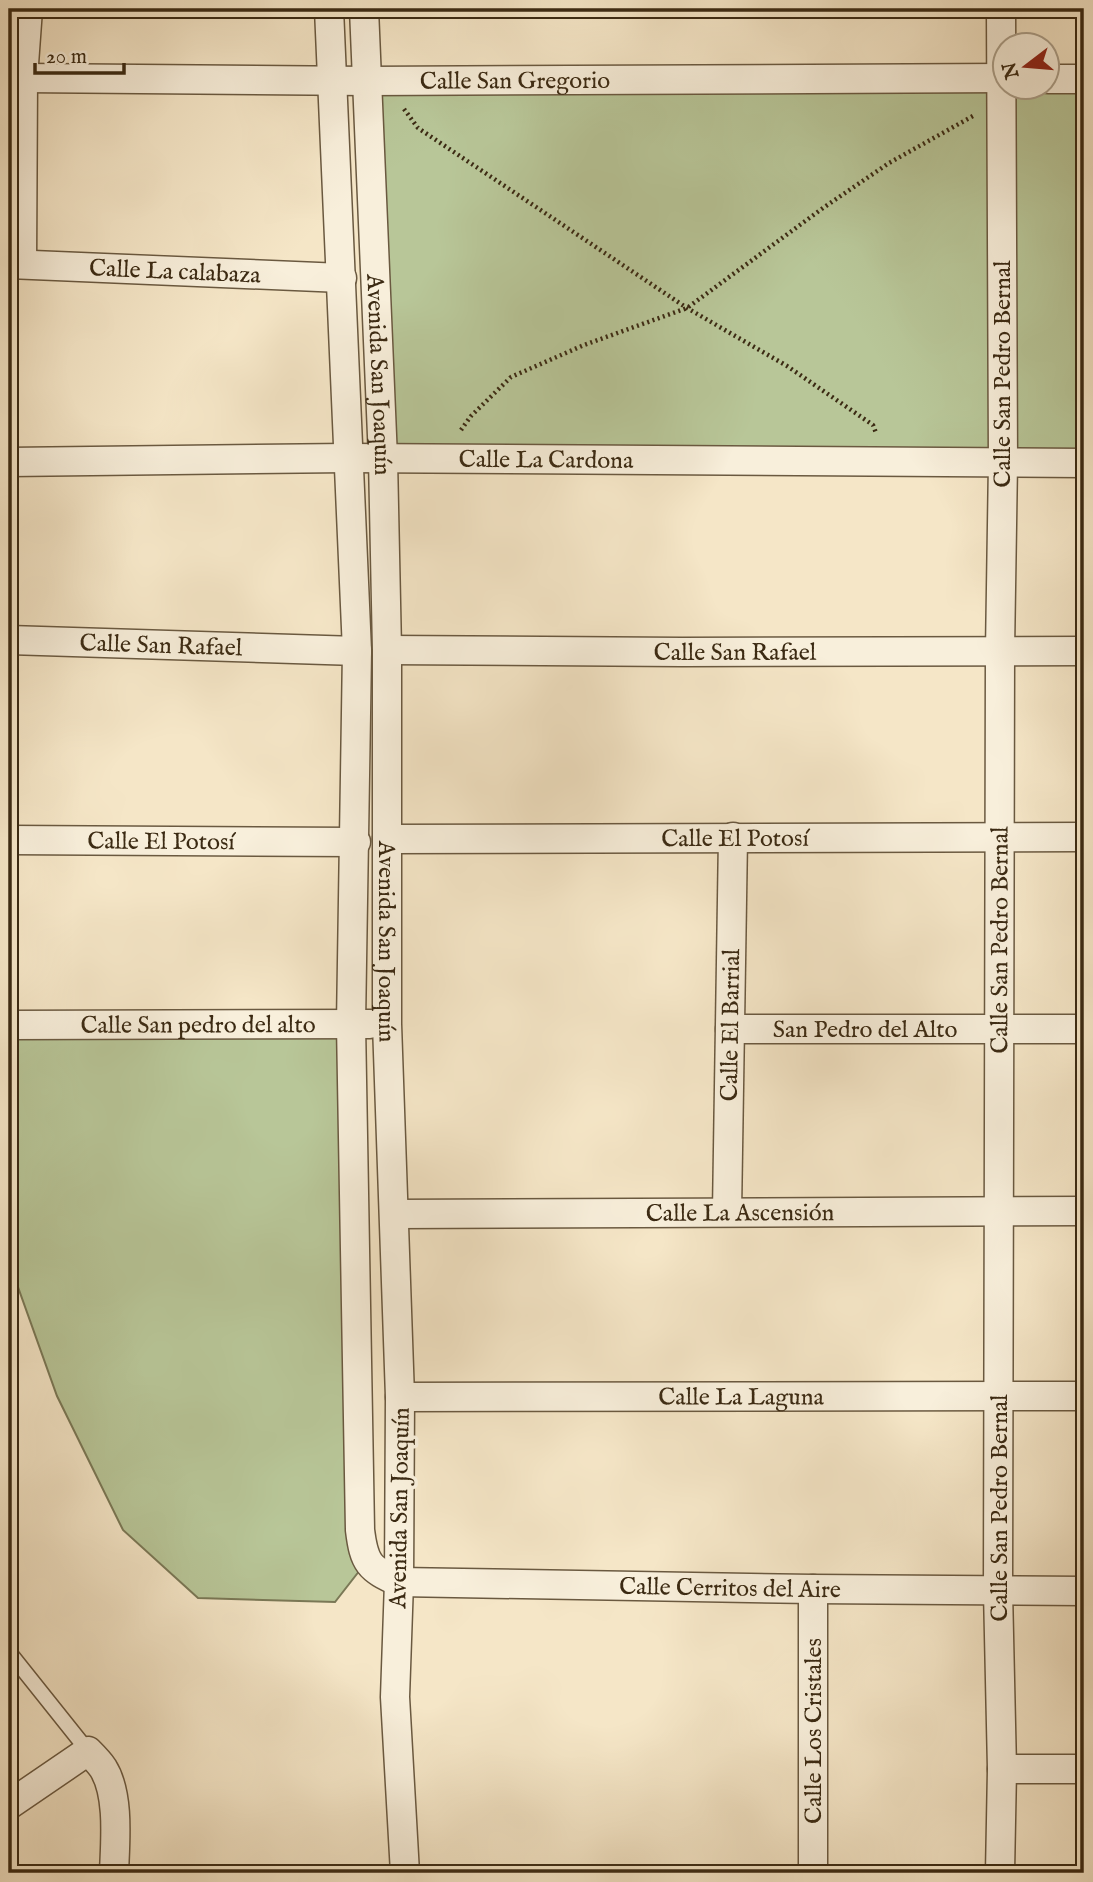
<svg xmlns="http://www.w3.org/2000/svg" width="1093" height="1882" font-family="'IM FELL English',serif">
	<style>
		.green { fill: #b8c698; stroke: #7a7856; stroke-width: 2 }
		.lines { fill: none; stroke-linecap: round; stroke-linejoin: round }
		.service-casing { stroke: #6a5940; stroke-width: 17 }
		.minor-casing { stroke: #6a5940; stroke-width: 31 }
		.path { stroke: #3b2a13; stroke-width: 4.5; stroke-dasharray: 2 3.5; stroke-linecap: butt }
		.service { stroke: #f8efdb; stroke-width: 14 }
		.minor { stroke: #f8efdb; stroke-width: 28 }
		.labels { text-anchor: middle; stroke-width: 7; stroke-linejoin: round; paint-order: stroke }
		.street-label { font-size: 24px; fill: #3b2a13; stroke: #f8efdb }
	</style>
	<rect width="100%" height="100%" fill="#f5e6c7"/>
	<filter id="stains"><feTurbulence type="fractalNoise" baseFrequency=".00286" numOctaves="4"/><feColorMatrix values="0 0 0 0 .2 0 0 0 0 .09 0 0 0 0 .02 0 0 0 .5 -.17"/></filter>
	<radialGradient id="worn" r=".72"><stop offset=".6" stop-color="#630" stop-opacity="0"/><stop offset="1" stop-color="#630" stop-opacity=".3"/></radialGradient>
	<!-- green -->
	<path class="green" d="M1084,79V463L383,459L368,81L1048,88Z
		M351,1024L367,1561L335,1602L198,1598L123,1530L57,1396L9,1262V1025Z"/>
	<g class="lines">
		<defs>
			<path id="service" d="M9,1652L88,1751"/>
			<g id="minor">
				<path id="s1" d="M329,9L357,651L351,1024L360,1530C364,1563 369,1569 399,1582L813,1589L1084,1591"/>
				<path id="s2" d="M364,9L383,459L387,650V1024L400,1397L399,1582L395,1697L405,1873"/>
				<path id="s3" d="M23,78L368,81L1006,78"/>
				<path d="M1048,79H1084"/>
				<path id="s4" d="M9,264L342,278"/>
				<path d="M22,264L23,78L28,9"/>
				<path id="s5" d="M9,462L348,458L1084,463"/>
				<path id="s6" d="M9,640L357,651"/>
				<path id="s7" d="M387,650L682,652L1084,651"/>
				<path id="s8" d="M387,839L1084,837"/>
				<path id="s9" d="M9,840L356,842"/>
				<path id="s10" d="M9,1025L370,1024"/>
				<path id="s11" d="M730,1029H1084"/>
				<path id="s12" d="M727,1212L733,837"/>
				<path id="s13" d="M395,1214L1084,1211"/>
				<path id="s14" d="M400,1397L1084,1396"/>
				<path d="M813,1589V1873"/>
				<path d="M1002,1769H1084"/>
				<path d="M9,1805L88,1751C93,1756 99,1762 103,1768C120,1795 115,1843 114,1873"/>
				<path id="s15" d="M1000,1873L1002,1769L998,1591L1000,651L1003,462L1001,9"/>
			</g>
		</defs>
		<!-- service casing -->
		<use href="#service" class="service-casing"/>
		<!-- minor casing -->
		<use href="#minor" class="minor-casing"/>
		<!-- path -->
		<path class="path" d="M404,109L418,128L687,308L787,366L873,425L876,433
			M461,430L471,416L511,377L584,345L687,308L823,208L889,163L973,116"/>
		<!-- service -->
		<use href="#service" class="service"/>
		<!-- minor -->
		<use href="#minor" class="minor"/>
	</g>
	<g class="labels">
		<!-- street labels -->
		<g class="street-label">
			<text dy="8" stroke="none"><textPath href="#s3" startOffset="492">Calle San Gregorio</textPath></text>
			<text dy="8" stroke="none"><textPath href="#s4" startOffset="166">Calle La calabaza</textPath></text>
			<text dy="8" stroke="none"><textPath href="#s2" startOffset="366">Avenida San Joaquín</textPath></text>
			<text transform="translate(1002 374) rotate(-90)" y="8">Calle San Pedro Bernal</text>
			<text dy="8" stroke="none"><textPath href="#s5" startOffset="537">Calle La Cardona</textPath></text>
			<text dy="8" stroke="none"><textPath href="#s6" startOffset="152">Calle San Rafael</textPath></text>
			<text dy="8" stroke="none"><textPath href="#s7" startOffset="348">Calle San Rafael</textPath></text>
			<text dy="8" stroke="none"><textPath href="#s8" startOffset="348">Calle El Potosí</textPath></text>
			<text dy="8" stroke="none"><textPath href="#s9" startOffset="152">Calle El Potosí</textPath></text>
			<text dy="8" stroke="none"><textPath href="#s2" startOffset="933">Avenida San Joaquín</textPath></text>
			<text dy="8" stroke="none"><textPath href="#s15" startOffset="933">Calle San Pedro Bernal</textPath></text>
			<text dy="8" stroke="none"><textPath href="#s10" startOffset="189">Calle San pedro del alto</textPath></text>
			<text dy="8" stroke="none"><textPath href="#s12" startOffset="187">Calle El Barrial</textPath></text>
			<text dy="8" stroke="none"><textPath href="#s11" startOffset="135">San Pedro del Alto</textPath></text>
			<text dy="8" stroke="none"><textPath href="#s13" startOffset="345">Calle La Ascensión</textPath></text>
			<text dy="8" stroke="none"><textPath href="#s14" startOffset="341">Calle La Laguna</textPath></text>
			<text transform="translate(399 1508) rotate(-89)" y="8">Avenida San Joaquín</text>
			<text transform="translate(999 1508) rotate(-90)" y="8">Calle San Pedro Bernal</text>
			<text dy="8" stroke="none"><textPath href="#s1" startOffset="1923">Calle Cerritos del Aire</textPath></text>
			<text transform="translate(813 1731) rotate(-90)" y="8">Calle Los Cristales</text>
		</g>
	</g>
	<!-- margin -->
	<rect width="1093" height="1882" fill="none" stroke="#f5e6c7" stroke-width="35"/>
	<rect x="10" y="10" width="1072" height="1861" fill="none" stroke="#3b2a13" stroke-width="3.5"/>
	<rect x="18" y="18" width="1058" height="1847" fill="none" stroke="#3b2a13" stroke-width="2"/>
	<!-- north arrow -->
	<g transform="translate(1026 66) rotate(254)"><circle r="33" fill="#f8efdb" stroke="#aca08b" stroke-width="2"/>
	<path d="M0-5L12 26L0 18L-12 26Z" fill="#8f2418"/>
	<text y="-10" font-size="19" font-weight="bold" text-anchor="middle" fill="#3b2a13">N</text>
	</g>
	<!-- scale -->
	<path d="M35 63v10h89v-10" fill="none" stroke="#3b2a13" stroke-width="3.5"/>
	<text x="46" y="63" font-size="21" fill="#3b2a13" stroke="#f8efdb" stroke-width="5" paint-order="stroke">20 m</text>
	<rect width="100%" height="100%" filter="url(#stains)"/>
	<rect width="100%" height="100%" fill="url(#worn)"/>
</svg>
